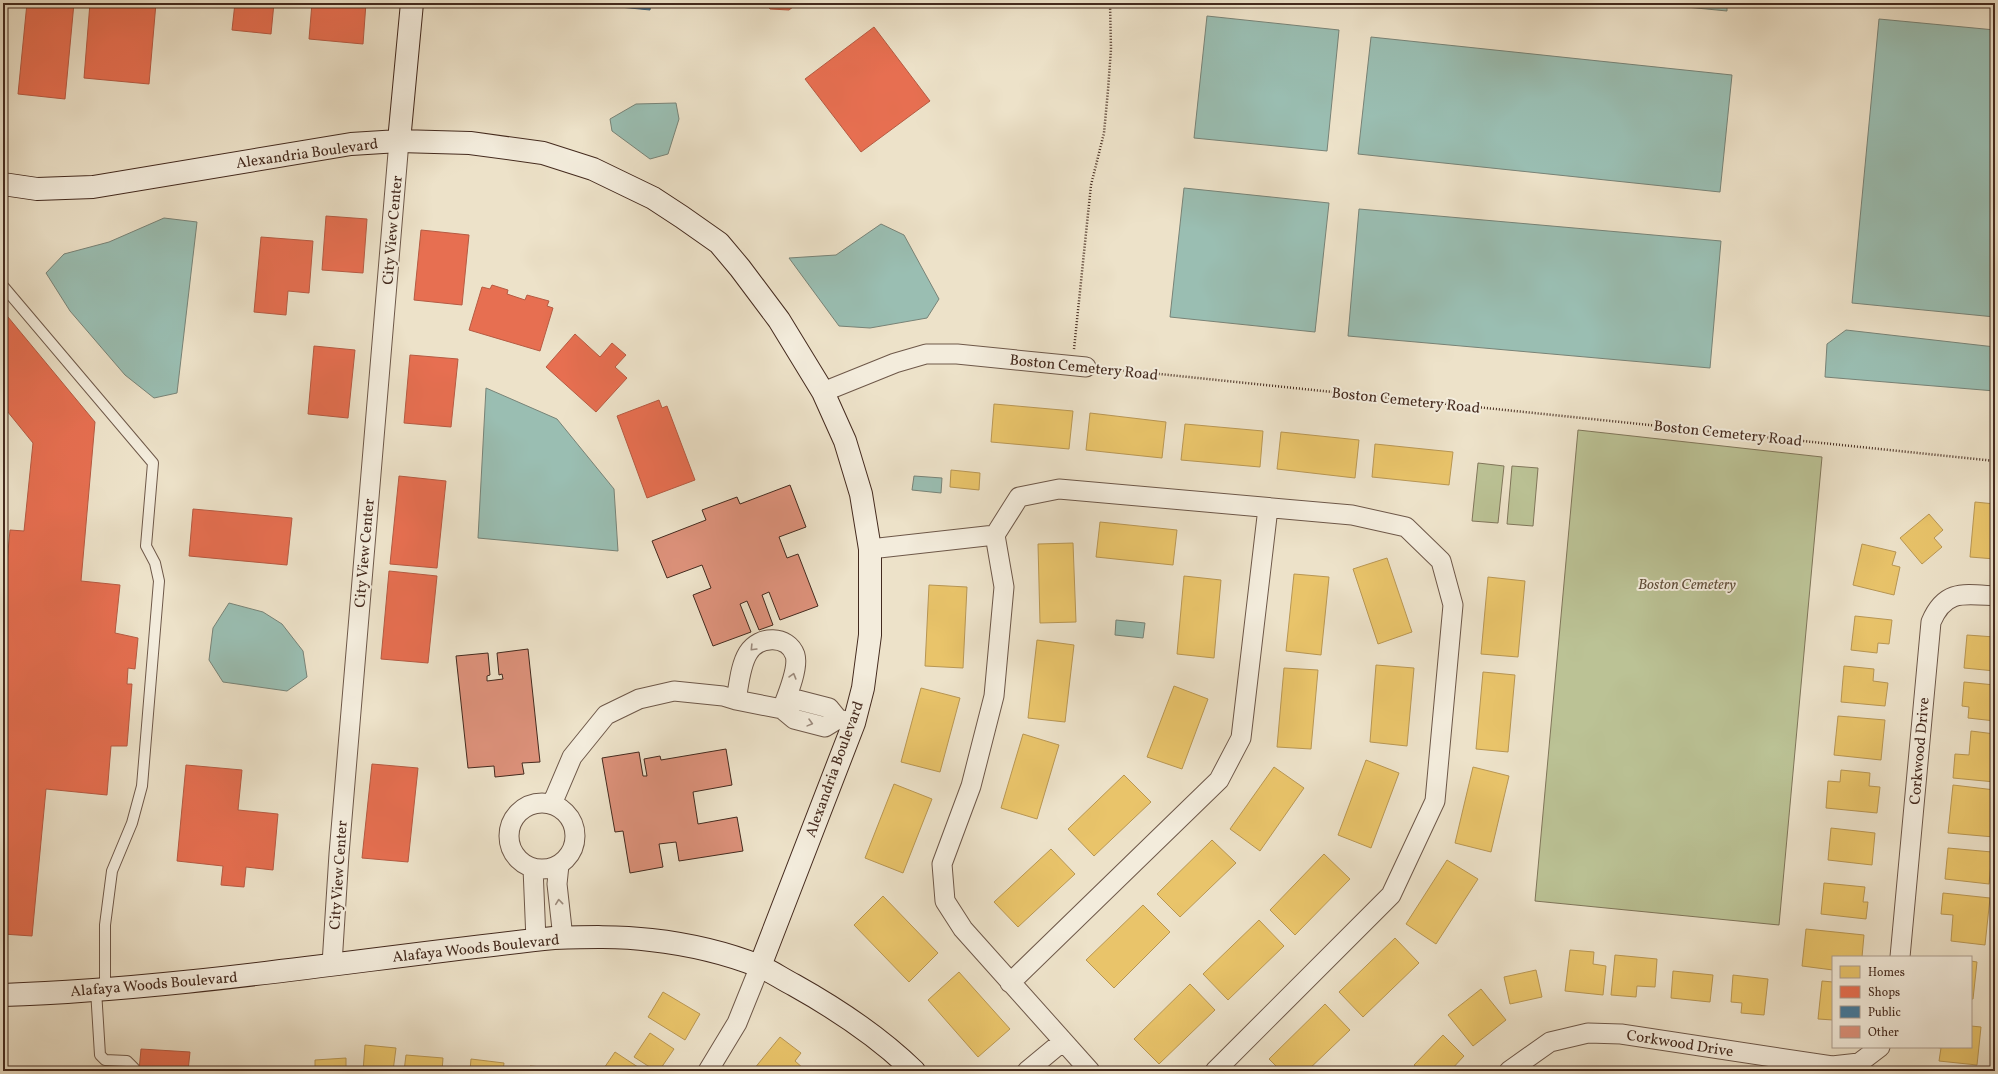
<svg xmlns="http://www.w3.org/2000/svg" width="1998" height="1074" font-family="Vollkorn,serif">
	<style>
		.green { fill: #bbc295; stroke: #80765a }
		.water { fill: #9abeb2; stroke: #788377 }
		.homes { fill: #e9c46a; stroke: #b89653 }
		.shops { fill: #e76f51; stroke: #b65a42 }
		.public { fill: #457b9d; stroke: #456377 }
		.building { fill: #dc917a; stroke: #442a1e }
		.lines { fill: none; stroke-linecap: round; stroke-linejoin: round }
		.lane-casing { stroke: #6e5849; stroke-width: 12 }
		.street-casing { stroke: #6e5849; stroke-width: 21 }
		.secondary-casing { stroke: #442a1e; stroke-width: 24 }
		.path { stroke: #442a1e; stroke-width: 2.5; stroke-dasharray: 1 2; stroke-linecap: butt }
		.lane { stroke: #f3ecdc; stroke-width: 10 }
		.street { stroke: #f3ecdc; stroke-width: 19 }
		.secondary { stroke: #f3ecdc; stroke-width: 22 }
		.oneway { stroke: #9c8b7d }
		.labels { text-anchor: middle; stroke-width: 4; stroke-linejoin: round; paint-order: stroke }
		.street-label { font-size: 15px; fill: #442a1e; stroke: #f3ecdc }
		.park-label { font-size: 15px; font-style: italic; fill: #62503c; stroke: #f3ecdc }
	</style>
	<rect width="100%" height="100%" fill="#ede2c9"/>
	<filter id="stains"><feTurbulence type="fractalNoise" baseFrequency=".005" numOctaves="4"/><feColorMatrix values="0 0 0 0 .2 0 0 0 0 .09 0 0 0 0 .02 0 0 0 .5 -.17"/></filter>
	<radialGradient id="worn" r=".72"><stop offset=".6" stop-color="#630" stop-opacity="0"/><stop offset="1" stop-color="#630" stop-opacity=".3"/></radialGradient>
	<!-- green -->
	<path class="green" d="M1578,430L1822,457L1779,925L1535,901Z
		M1478,463L1504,466L1498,523L1472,521Z
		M1512,466L1538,468L1533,526L1507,524Z"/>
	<!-- water -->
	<path class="water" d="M1645,3H1727V11Z
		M1207,16L1339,30L1327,151L1194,138Z
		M1879,19L1995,30V317L1852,303Z
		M1371,37L1732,75L1720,192L1358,154Z
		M676,103L679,119L668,154L650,159L612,131L610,119L636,104Z
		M1184,188L1329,203L1315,332L1170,317Z
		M1359,209L1721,241L1710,368L1348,336Z
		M164,218L197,222L177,393L154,398L125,375L70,311L46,273L64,254L109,242Z
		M881,224L904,235L939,299L927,318L870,328L839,326L789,258L836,255Z
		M1846,330L1995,347V391L1825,377L1827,344Z
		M486,388L557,419L614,489L618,551L478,538Z
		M914,476L942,478L941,493L912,490Z
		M229,603L263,612L282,624L303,651L307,677L287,691L223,682L209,660L213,628Z
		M1116,620L1145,623L1143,638L1115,635Z"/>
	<!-- homes -->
	<path class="homes" d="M994,404L1073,411L1069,449L991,442Z
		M1090,413L1166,422L1162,458L1086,450Z
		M1185,424L1263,431L1260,467L1181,460Z
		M1281,432L1359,440L1355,478L1277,469Z
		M1375,444L1453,452L1449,485L1372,477Z
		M951,470L980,473L979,490L950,487Z
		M1975,502L1995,504V559L1970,557Z
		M1929,514L1943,530L1934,538L1942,547L1922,564L1900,538Z
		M1100,522L1177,530L1173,565L1096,557Z
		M1073,543L1076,622L1040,623L1038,544Z
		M1862,544L1896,552L1892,565L1900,567L1894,595L1853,585Z
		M1387,558L1412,632L1378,644L1353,569Z
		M1294,574L1329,577L1321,655L1286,651Z
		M1184,576L1221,580L1214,658L1177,654Z
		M1488,577L1525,581L1518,657L1481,654Z
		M929,585L967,587L963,668L925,666Z
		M1855,616L1892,620L1889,644L1878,643L1877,653L1851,650Z
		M1967,635L1995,637V671L1964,668Z
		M1037,640L1074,645L1065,722L1028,718Z
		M1376,665L1414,668L1407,746L1370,742Z
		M1844,666L1874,669L1873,681L1888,683L1885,706L1841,702Z
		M1284,668L1318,670L1311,749L1277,747Z
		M1483,672L1515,675L1508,752L1476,749Z
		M1964,682L1995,685V721L1968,718L1969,707L1962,706Z
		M1174,686L1208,699L1182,769L1147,757Z
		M921,688L960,698L940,772L901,762Z
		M1838,716L1885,720L1881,760L1834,755Z
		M1971,731L1995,734V782L1953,778L1955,754L1969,755Z
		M1023,734L1059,745L1037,819L1001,808Z
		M1366,760L1399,773L1371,848L1338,835Z
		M1274,767L1304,788L1260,851L1230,829Z
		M1473,767L1509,776L1491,852L1455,843Z
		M1841,770L1870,773L1869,786L1880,787L1877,813L1826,808L1828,781L1840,782Z
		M1124,775L1151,802L1094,856L1068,829Z
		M894,784L932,799L903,873L865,858Z
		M1953,785L1995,790L1994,837L1948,833Z
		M1831,828L1875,833L1872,865L1828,860Z
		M1212,840L1236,863L1180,917L1157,894Z
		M1948,848L1992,852L1989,884L1945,879Z
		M1051,849L1075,874L1018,927L994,902Z
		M1324,854L1350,879L1295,935L1270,910Z
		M1447,860L1478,879L1436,944L1406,924Z
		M1824,883L1865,887L1863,902H1868L1866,919L1821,914Z
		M1943,893L1990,898L1985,945L1951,941L1953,915L1941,914Z
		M883,896L938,953L909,982L854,925Z
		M1143,905L1170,932L1114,988L1086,960Z
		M1259,920L1284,946L1228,1000L1203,974Z
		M1806,929L1864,935L1862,957H1833V970L1802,966Z
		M1395,938L1419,963L1363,1017L1339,992Z
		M1570,950L1594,952L1593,964L1606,966L1603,995L1565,991Z
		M1615,955L1657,959L1655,987L1637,986L1636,997L1611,995Z
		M1971,961L1977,962L1973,999H1971Z
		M1536,970L1542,997L1510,1004L1504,977Z
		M1673,971L1713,975L1710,1002L1671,998Z
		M959,972L1010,1029L978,1057L928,1000Z
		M1733,975L1768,979L1764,1015L1741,1013L1742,1003L1731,1002Z
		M1822,981L1833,982V1020L1818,1019Z
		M1190,984L1215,1010L1159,1064L1134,1039Z
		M1481,989L1506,1020L1473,1046L1448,1015Z
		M663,992L700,1014L685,1040L648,1017Z
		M1325,1004L1350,1030L1307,1071H1281L1269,1059Z
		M1971,1026L1981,1027L1977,1065L1939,1061L1941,1048L1935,1047H1971Z
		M650,1033L674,1049L659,1071H656L634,1057Z
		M1443,1035L1464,1056L1450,1071H1421L1414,1065Z
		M780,1037L801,1053L795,1061L804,1069L803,1071H756L754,1069Z
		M365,1045L396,1048L393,1071H363Z
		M615,1052L644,1071H602Z
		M406,1055L443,1058L442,1071H404Z
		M346,1058V1071H315V1060Z
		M471,1059L504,1063L503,1071H458L459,1069L470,1070Z
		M530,1066L556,1068V1071H530Z"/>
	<!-- shops -->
	<path class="shops" d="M27,3H74L65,99L18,94Z
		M90,3H156L149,84L84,78Z
		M235,3H274L271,34L232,30Z
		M312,3H366L363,44L309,39Z
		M765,3H798L789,10L770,9Z
		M874,27L930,101L861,152L805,79Z
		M326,216L367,219L363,273L322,270Z
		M421,230L469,235L462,305L414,300Z
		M261,237L313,241L309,293L288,291L286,315L254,312Z
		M492,285L508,290L507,294L525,300L527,295L549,301L547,306L553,308L540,351L469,330L482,287L490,289Z
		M3,311L95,422L81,581L120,585L115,633L138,638L135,669L128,668L127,684H132L127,746H111L107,795L46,789L32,936L3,934V573L6,574L10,530L24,531L33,443L3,406Z
		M575,334L600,357L612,343L626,355L615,367L627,378L596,412L546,367Z
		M314,346L355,350L348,418L308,414Z
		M410,355L458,359L451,427L404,423Z
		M659,400L662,408L667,406L695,480L647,498L617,416Z
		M399,476L446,481L437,568L390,564Z
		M193,509L292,518L287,565L189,556Z
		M389,571L437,576L428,663L381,659Z
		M372,764L418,768L408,862L362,858Z
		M186,765L242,770L238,810L278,814L273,870L246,867L244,887L221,885L223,866L177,861Z
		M141,1049L190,1052L188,1071H139Z"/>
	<!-- public -->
	<path class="public" d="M579,3H651L650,10Z"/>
	<!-- building -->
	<path class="building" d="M790,485L806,527L779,537L787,558L798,554L818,606L780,620L769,592L762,595L773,625L759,630L747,601L740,604L751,632L713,646L693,595L711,588L702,565L667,578L652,541L706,520L702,510L737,497L740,504Z
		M528,649L540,762L522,763L524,774L495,777L494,766L468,768L456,656L488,653L490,675L487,676V681L503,679L502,674L499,675L497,653Z
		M726,749L732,785L693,792L698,824L737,817L743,851L679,861L676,842L659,844L663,867L630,873L623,831L615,832L602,758L639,752L643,776H647L644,759L660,756L661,760Z"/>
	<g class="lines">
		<defs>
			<path id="lane" d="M3,286L153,463L146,546L155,563L159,581L142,786L132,823L112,871L105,925V989
				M96,990L100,1055L105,1060L127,1061L134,1068L133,1071"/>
			<path id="street" d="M823,392L895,363L926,354H957L1086,367
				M870,549L995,535
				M736,700C739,685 740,666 748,653C759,635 788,635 795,655C799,668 787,696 782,709
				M782,709L798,700L829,708L838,719L850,722
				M509 836a33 33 0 1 1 66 0a33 33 0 1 1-66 0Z
				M552,804L572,757L606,715L639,699L674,691L723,696L736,700L782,709L794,719L825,727L838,719
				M559,865L557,884L563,938
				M533,868L536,940
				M1900,957L1931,622C1945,589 1964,594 1995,596
				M332,964L339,854L399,141
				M1010,983L1219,780L1241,738L1268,508
				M708,1071L737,1023L760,966
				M1027,1071L1062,1042
				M1090,1071L963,929L945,901L942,864L971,786L994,696L1004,587L995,535L1019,497L1059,489L1352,515L1406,527L1441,561L1453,605L1435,801L1391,895L1215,1071
				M1509,1071L1550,1042L1588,1033L1621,1034L1832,1066L1859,1063L1880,1047"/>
			<path id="secondary" d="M399,141L412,3
				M3,184L37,189L93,187L351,144L399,141L470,143L543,153L593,169L653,198L682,217L719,243L740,268L779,320L823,392L845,441L861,494L870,549V635L863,688L854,723L760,966
				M3,995C188,989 370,957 554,938C586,937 619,936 651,940C687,944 726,953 759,966C771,971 782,979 794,985C837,1009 878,1036 914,1071"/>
		</defs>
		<!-- lane casing -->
		<use href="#lane" class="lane-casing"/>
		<!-- street casing -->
		<use href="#street" class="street-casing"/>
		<!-- secondary casing -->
		<use href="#secondary" class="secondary-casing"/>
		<!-- path -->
		<path class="path" d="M1074,349L1091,185L1104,133L1108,90L1111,49L1110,3
			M1102,368L1995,461"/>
		<!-- lane -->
		<use href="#lane" class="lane"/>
		<!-- street -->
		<use href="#street" class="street"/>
		<!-- secondary -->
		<use href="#secondary" class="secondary"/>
	</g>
	<!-- one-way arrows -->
	<defs><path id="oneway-chevron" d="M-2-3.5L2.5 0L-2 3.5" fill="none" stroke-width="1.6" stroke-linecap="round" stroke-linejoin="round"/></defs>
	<g class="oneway">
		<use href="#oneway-chevron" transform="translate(753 648) rotate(134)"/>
		<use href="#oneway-chevron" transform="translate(793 676) rotate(-74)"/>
		<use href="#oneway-chevron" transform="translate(810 723) rotate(15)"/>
		<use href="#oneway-chevron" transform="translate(559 902) rotate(-96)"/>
	</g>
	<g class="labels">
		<!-- street labels -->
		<g class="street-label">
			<text transform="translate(307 153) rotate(-8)" y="5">Alexandria Boulevard</text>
			<text transform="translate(392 230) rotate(-85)" y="5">City View Center</text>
			<text transform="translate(1084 367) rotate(6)" y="5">Boston Cemetery Road</text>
			<text transform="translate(1406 400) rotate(6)" y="5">Boston Cemetery Road</text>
			<text transform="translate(1728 433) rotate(6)" y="5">Boston Cemetery Road</text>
			<text transform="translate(364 553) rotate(-85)" y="5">City View Center</text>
			<text transform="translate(1919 751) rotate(-85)" y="5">Corkwood Drive</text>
			<text transform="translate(834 769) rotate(-70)" y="5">Alexandria Boulevard</text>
			<text transform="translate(338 875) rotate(-86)" y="5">City View Center</text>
			<text transform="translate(476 948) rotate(-6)" y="5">Alafaya Woods Boulevard</text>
			<text transform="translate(154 984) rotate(-5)" y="5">Alafaya Woods Boulevard</text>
			<text transform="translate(1680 1043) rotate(9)" y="5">Corkwood Drive</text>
		</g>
		<!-- park labels -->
		<g class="park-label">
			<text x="1687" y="589">Boston Cemetery</text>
		</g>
	</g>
	<!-- margin -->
	<rect width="1998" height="1074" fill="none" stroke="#ede2c9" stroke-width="16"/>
	<rect x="4" y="4" width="1990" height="1066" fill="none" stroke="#442a1e" stroke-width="2"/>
	<rect x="8" y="8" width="1982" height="1058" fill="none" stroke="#442a1e"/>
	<!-- legend -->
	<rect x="1832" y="956" width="140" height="92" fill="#f3ecdc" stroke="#ad9e90"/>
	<rect x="1840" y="966" width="20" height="12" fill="#e9c46a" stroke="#ad9e90"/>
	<text x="1868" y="976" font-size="12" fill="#442a1e">Homes</text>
	<rect x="1840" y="986" width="20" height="12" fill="#e76f51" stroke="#ad9e90"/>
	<text x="1868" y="996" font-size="12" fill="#442a1e">Shops</text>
	<rect x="1840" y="1006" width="20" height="12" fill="#457b9d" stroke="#ad9e90"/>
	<text x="1868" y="1016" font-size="12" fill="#442a1e">Public</text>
	<rect x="1840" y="1026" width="20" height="12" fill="#dc917a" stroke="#ad9e90"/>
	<text x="1868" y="1036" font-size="12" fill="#442a1e">Other</text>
	<rect width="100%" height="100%" filter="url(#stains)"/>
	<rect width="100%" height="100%" fill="url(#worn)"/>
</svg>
